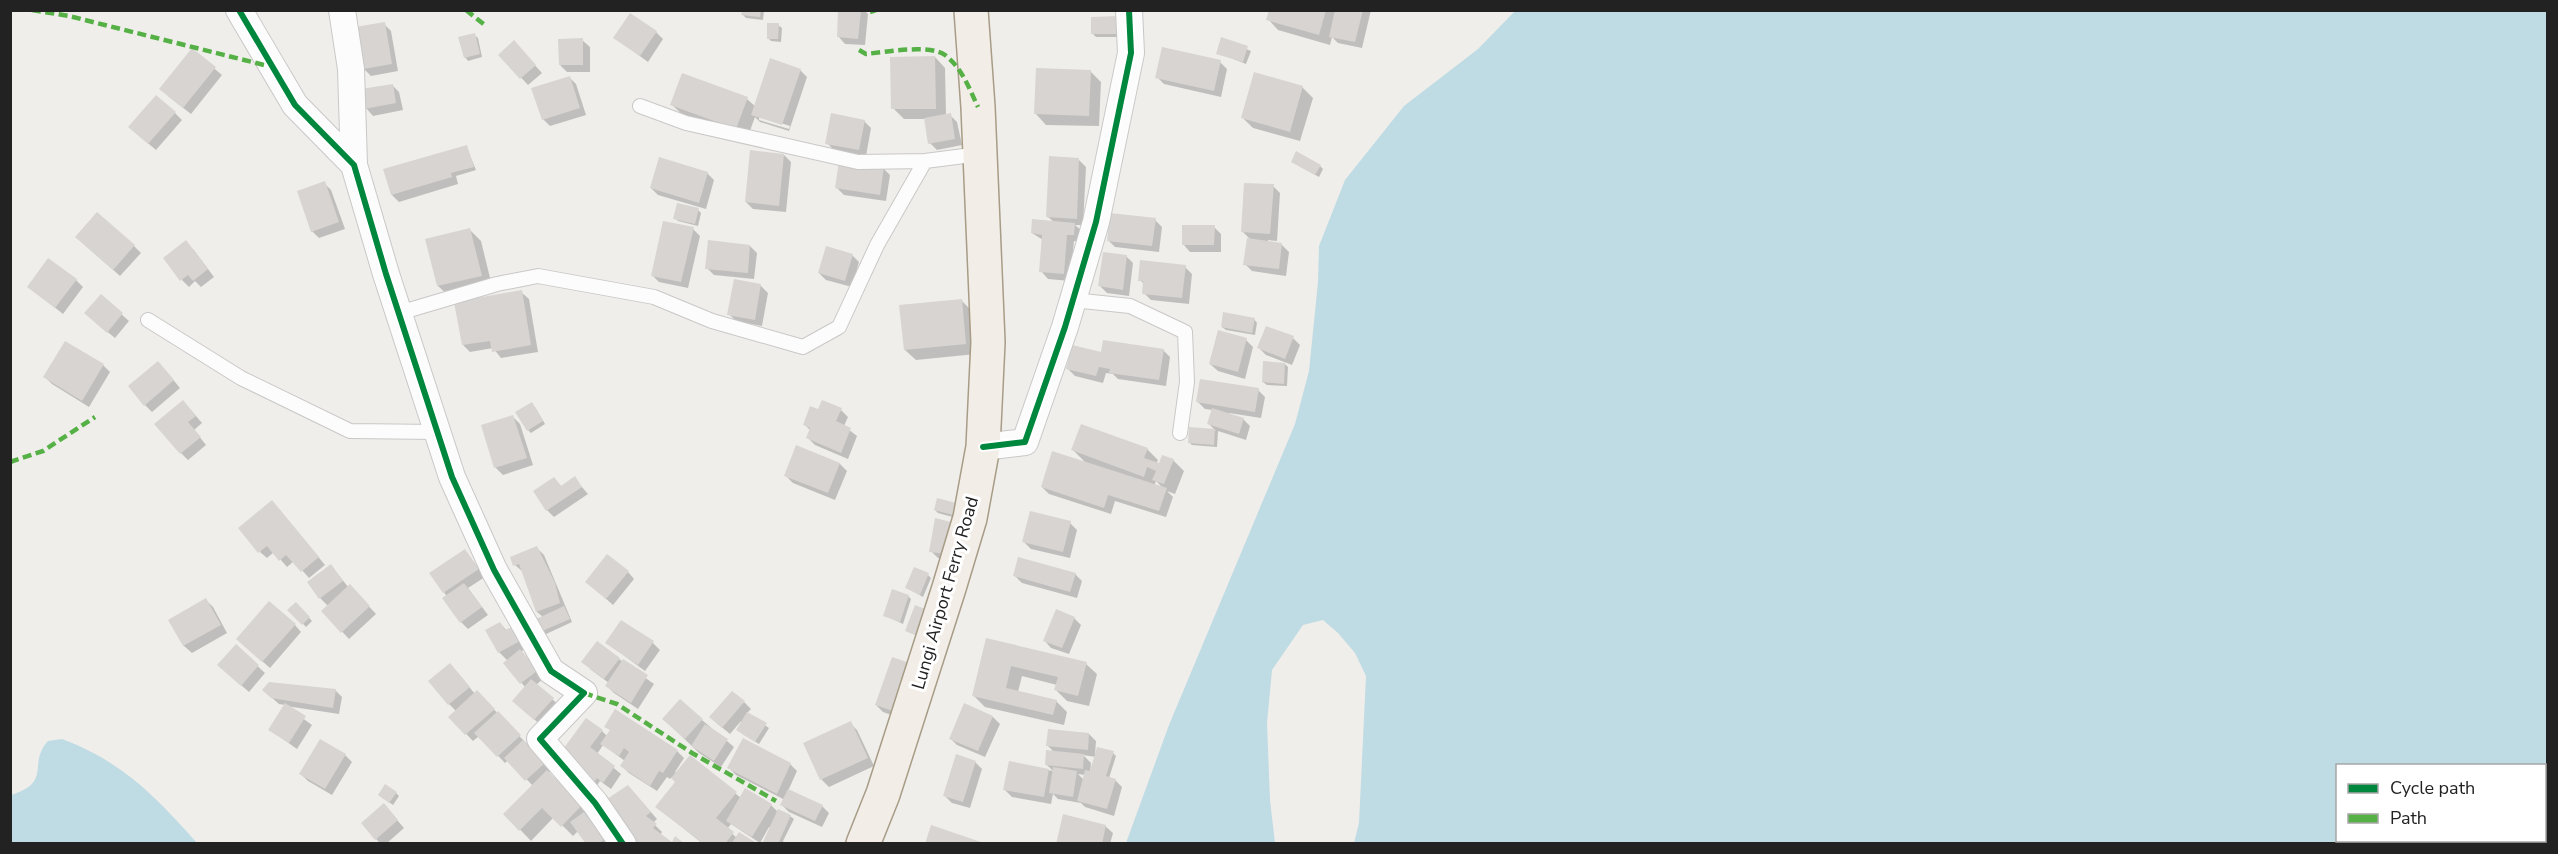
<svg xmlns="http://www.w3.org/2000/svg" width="2558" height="854" font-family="'Nunito Sans',sans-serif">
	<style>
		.water { fill: #bfdbe3; fill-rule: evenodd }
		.shadow { fill: #0003; fill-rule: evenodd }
		.building { fill: #d7d4d2 }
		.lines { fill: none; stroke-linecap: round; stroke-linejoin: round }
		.service-casing { stroke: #c9c8c7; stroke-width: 16 }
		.minor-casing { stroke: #c9c8c7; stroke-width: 28 }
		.primary-casing { stroke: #a79c86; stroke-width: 36 }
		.service { stroke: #fdfcfc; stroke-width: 14 }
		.minor { stroke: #fdfcfc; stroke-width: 26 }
		.primary { stroke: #f3ede7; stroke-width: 33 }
		.quiet { stroke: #55b145; stroke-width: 4.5; stroke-dasharray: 9 4.5; stroke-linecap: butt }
		.cycleway-casing { stroke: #fff; stroke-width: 10 }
		.cycleway { stroke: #00873e; stroke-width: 6 }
		.labels { text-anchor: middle; stroke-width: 6; stroke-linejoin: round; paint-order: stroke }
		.street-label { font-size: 18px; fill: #222; stroke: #fff }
	</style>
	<rect width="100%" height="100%" fill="#f0eeeb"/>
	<!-- water -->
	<path class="water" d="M1516,10L2547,11V843H1354L1359,823L1366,676L1355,653L1338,633L1323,620L1303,625L1272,670L1267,723L1270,800L1275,843H1126L1169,725L1295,424L1309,371L1318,282L1319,246L1345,180L1404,106L1478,49ZM2338,766H2544V840H2338Z
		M62,739C123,762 155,796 197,843H11V795C53,782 27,764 48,741Z"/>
	<!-- shadow -->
	<path class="shadow" d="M743,10H764L763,20L746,18L743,15Z
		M840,10H864L868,14L865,45L845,44L838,36Z
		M1270,10H1371L1362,48L1338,43L1332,37L1330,45L1278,30L1268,19Z
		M1121,21L1122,37H1096L1093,34Z
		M384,24L391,31L398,71L371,76L364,69Z
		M778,25L782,28L781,42L771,41L768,38Z
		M656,32L663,39L648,62L615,38Z
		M474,35L478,38L482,57L468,61L465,57Z
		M1222,39L1251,51L1246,64L1218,53Z
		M582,40L590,47V72H567L560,65Z
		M520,49L542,73L528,85L500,55Z
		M192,50L222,75L191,114L168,96Z
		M935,57L945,68L946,116L950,115L957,122L962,145L937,150L930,143L926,119H904L893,108Z
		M1220,62L1227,69L1221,97L1164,84L1157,77Z
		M800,70L807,77L789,131L760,122L755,117L747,139L683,115L672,105L683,75L747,99L756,107ZM759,116L790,126L789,129L759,120Z
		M1090,71L1101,82L1099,126L1046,125L1036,114Z
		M569,77L576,84L586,115L550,126L543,119Z
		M392,85L399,92L403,110L373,116L366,108Z
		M1302,87L1313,98L1300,141L1253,128L1243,118Z
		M175,113L182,120L156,150L137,134Z
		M864,121L871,128L866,156L834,150L827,143Z
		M466,146L476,170L456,176L458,184L399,202L392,195L385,170Z
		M784,155L791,162L786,212L753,209L746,202Z
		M1079,160L1086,167L1083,225H1075L1082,231L1081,242L1074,241L1070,281L1048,279L1041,271L1043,240L1032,233L1054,222L1048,217Z
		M1292,162L1320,166L1323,169L1319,177Z
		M883,168L890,175L886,201L844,195L837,188Z
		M707,173L714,180L706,209L658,195L651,188Z
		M324,183L331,190L345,229L319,238L312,231Z
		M1273,186L1280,193L1277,241L1268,240V243L1282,245L1289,252L1286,276L1252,271L1245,264L1251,240L1242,231Z
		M698,210L701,213L698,226L678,221L675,218Z
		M1155,220L1162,227L1159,252L1115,247L1108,240Z
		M1214,227L1221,234V252H1190L1183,244Z
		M693,229L700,236L688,288L659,282L652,275Z
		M470,230L481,241L492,286L449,296L438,286Z
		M84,244L134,246L141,253L120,276Z
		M750,246L757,253L754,279L714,275L707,268Z
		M193,249L214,277L201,287L195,281L189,287L182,280Z
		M852,255L859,262L852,287L826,280L819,273Z
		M1126,256L1133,263L1129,296L1107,293L1100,286Z
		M1185,267L1192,274L1189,304L1151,300L1144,293L1145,285L1140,280Z
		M76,280L83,287L63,314L29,287Z
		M735,281L761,286L768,293L762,326L736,321L729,314Z
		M521,292L529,299L538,352L501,358L493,348L470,352L463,345Z
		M101,296L129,321L115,338L93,320Z
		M961,300L972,311L976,354L916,360L905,350Z
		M1254,319L1257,323L1255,335L1226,330L1222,327Z
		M1293,338L1300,345L1292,365L1266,355L1259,348Z
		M1246,340L1253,347L1245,379L1218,371L1210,364Z
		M66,343L103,365L110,372L89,407L52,384L45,377Z
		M1163,350L1170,357L1166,386L1118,379L1113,374L1106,373L1103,383L1075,376L1068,369L1103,354Z
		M1285,364L1288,367L1287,386L1267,385L1263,382Z
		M165,370L180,388L152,412L145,405Z
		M1258,390L1265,397L1261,418L1229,413V415L1243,419L1250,426L1246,440L1218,431L1217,447L1192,445L1189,442L1190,428L1216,431L1209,424L1213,410L1205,409L1198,402Z
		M535,407L545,424L531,433L528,430Z
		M190,409L202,423L194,430L206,445L188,460L181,453Z
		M841,410L848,417L844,426L857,436L848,459L815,445L808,438L811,431L805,425L818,411Z
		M513,417L520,424L533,465L503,475L496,468L482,426Z
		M1147,449L1158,460L1156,464L1173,460L1184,471L1175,494L1167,491L1173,497L1166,517L1115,501L1111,514L1049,494L1042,487L1088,465L1073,450ZM1156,481L1164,489L1154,486Z
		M840,464L847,471L835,500L793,483L786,476Z
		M574,478L588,494L554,517L547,510L554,479L562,487Z
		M938,499L960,519L938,513L935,510Z
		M279,509L325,565L309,578L294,561L287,567L274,552L267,558L260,552Z
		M950,523L958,530L953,560L938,558L931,551Z
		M1070,523L1077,530L1070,558L1031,549L1024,542Z
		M537,548L544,555L572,622L544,635L541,632L543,617L537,612L523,572L515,565Z
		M465,551L485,577L468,588L488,615L468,629L461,622L444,592Z
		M628,572L634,579L613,605L587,582Z
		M337,573L349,588L350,586L376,614L349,639L323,611L328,606L320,598Z
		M1075,574L1082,581L1077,598L1022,583L1015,576Z
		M928,575L931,578L923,597L907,588Z
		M908,596L911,599L903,624L884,615Z
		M206,600L213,607L227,633L192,653L184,646L170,620Z
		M296,604L312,621L306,627L290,610Z
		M1074,618L1081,625L1069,654L1051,648L1044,640Z
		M500,623L507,631L512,628L526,648L521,652L544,678L536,685L560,706L542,726L521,708L525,687L505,663L508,661L499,652Z
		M295,625L301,632L270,668L245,646Z
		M987,640L1086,664L1097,674L1089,706L1067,701L1056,690L1057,685L1022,676L1018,692L1056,701L1067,712L1064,725L985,707L974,696Z
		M607,643H653L660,650L645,671Z
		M236,646L265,673L249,692L226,672Z
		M619,659L654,684L638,709L614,693L607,686L609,683L590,669Z
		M457,672L475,694L484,699L526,743L551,771L548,774L592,817L590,819L609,844H588L578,831L573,836L554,817L531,841L505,814L533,786L508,760L505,763L479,736L473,741L450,717L456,711L449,704Z
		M922,673L906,720L883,712L876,705Z
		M335,690L342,697L339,714L286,706L312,725L297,749L270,730L285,705L279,704L271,697Z
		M744,702L751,709L747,713L769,728L759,744L741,733V721L730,734L718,724Z
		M993,717L1000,724L985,757L957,745L950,738Z
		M702,720L734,747L721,767L699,753L671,726Z
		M850,723L857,730L874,766L829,787L822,780L805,744Z
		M606,726L677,751L684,758L675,772L677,773H710L741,798L771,805L778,812L790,816L794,819L783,841L785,844H764L771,828L769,827L760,843L731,824L727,829L737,838L755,844H703L657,807L677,782L672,777L670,779L667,777L657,791L629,773L622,766L625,761L603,745L597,754L621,774L611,789L600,781L596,787L570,759L602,731L607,736L611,731Z
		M1089,734L1096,741L1095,755L1113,753L1116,756L1109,778L1115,780L1122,787L1114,816L1085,807L1081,803L1058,799L1053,794L1051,804L1012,797L1005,790L1010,763L1053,771L1046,764L1055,753L1048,746ZM1083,755L1096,757L1090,773L1091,763ZM1078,774L1085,775L1084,780Z
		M345,755L352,762L332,795L308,781L301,774Z
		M975,762L982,769L970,808L952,803L945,796Z
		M790,764L797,771L788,791L822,806L829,813L822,827L789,812L782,805L785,800L736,775L729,768Z
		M396,793L399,796L393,805L383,798Z
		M635,794L657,819L653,823L662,832L660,835L631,844Z
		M390,812L404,828L386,844H381L376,839Z
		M1105,826L1113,833L1110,844H1058Z"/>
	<!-- building -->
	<path class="building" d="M742,10H761L760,17L741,15Z
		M838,10H861L858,39L837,37Z
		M1269,10H1326L1319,35L1266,20Z
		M1335,10H1363L1355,42L1329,37Z
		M630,13L657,31L640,56L613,38Z
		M1119,16V34H1091V17Z
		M385,22L392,64L363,69L355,27Z
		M767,23H779L778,39H767Z
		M475,33L480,54L464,58L458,37Z
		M1221,37L1248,46L1243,62L1216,54Z
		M583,38V65H559L558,39Z
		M514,40L536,65L520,79L498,55Z
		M1162,47L1221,60L1214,91L1155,78Z
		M192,48L216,67L183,108L159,89Z
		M935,56L936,109H891L890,57Z
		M770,58L801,69L782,125L751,115Z
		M1036,68L1091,70L1089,116L1034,114Z
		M1254,72L1303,86L1290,132L1241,118Z
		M682,73L748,97L736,129L670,105Z
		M570,76L580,108L542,120L531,88Z
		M393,84L396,103L364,109L361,89Z
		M156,95L176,112L148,144L128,127Z
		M831,113L865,120L859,150L825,144Z
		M951,113L955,139L928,144L924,118Z
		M467,145L474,167L451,173L452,177L391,195L383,169Z
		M750,150L784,154L779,206L745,202Z
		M1296,151L1321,165L1315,175L1291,162Z
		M1049,156L1079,158L1077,219L1046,217Z
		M659,157L708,172L699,203L650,188Z
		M839,161L884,166L880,195L835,188Z
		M325,181L339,222L311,232L297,191Z
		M1244,183L1274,184L1270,234L1241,232Z
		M677,203L699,208L695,224L673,219Z
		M97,212L135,245L113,270L75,237Z
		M1110,213L1156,218L1152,246L1107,241Z
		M1032,219L1075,223L1074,235H1067L1064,274L1039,272L1042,235L1031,233Z
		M663,221L694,227L681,282L651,276Z
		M1182,225H1215L1214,245H1182Z
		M470,228L482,276L437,286L425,239Z
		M1247,238L1282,243L1279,269L1243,265Z
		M186,240L208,269L193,281L188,275L180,281L163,258Z
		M708,240L750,245L748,273L705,269Z
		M826,246L853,254L845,281L818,273Z
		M1103,252L1127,255L1123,290L1098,286Z
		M48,258L77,279L55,308L27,287Z
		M1140,260L1186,265L1182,298L1142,294L1143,281H1138Z
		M734,279L761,284L755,320L727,315Z
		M522,290L531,345L492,352L490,341L462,345L454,302Z
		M101,294L123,313L107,333L84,313Z
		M962,299L966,344L904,350L899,305Z
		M1223,312L1255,318L1252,333L1221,327Z
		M1266,326L1294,336L1285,359L1257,348Z
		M1218,330L1247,338L1238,372L1209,364Z
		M1103,340L1164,349L1159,380L1109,373L1110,369L1099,367L1096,376L1066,369L1072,345L1101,352Z
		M65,341L104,364L82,401L43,377Z
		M158,361L174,380L144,406L128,386Z
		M1263,361L1285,363L1284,384L1262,382Z
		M1200,379L1259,388L1255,412L1196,402Z
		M183,400L196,416L188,422L201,437L180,454L154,424Z
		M822,400L842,408L836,421L851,428L841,453L806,438L810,428L803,425L810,406L818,409Z
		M532,402L543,421L527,431L515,412Z
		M1212,408L1244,418L1239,434L1207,424Z
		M513,415L527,458L494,468L481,425Z
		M1081,424L1148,448L1144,458L1159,463L1162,455L1174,459L1164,484L1152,480L1156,471L1147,467L1144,477L1071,450Z
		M1189,427L1215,429L1214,445L1188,443Z
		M796,445L840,463L828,493L784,476Z
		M1052,451L1167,488L1159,511L1108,495L1104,508L1041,487Z
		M575,476L582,487L546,511L533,491L554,477L561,486Z
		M937,498L960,504L957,516L934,510Z
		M272,500L319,557L301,572L286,555L279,561L267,546L258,553L238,528Z
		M1030,511L1071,521L1063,552L1022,542Z
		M935,518L951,522L947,554L929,552Z
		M537,546L555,583L560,603L536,612L519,564L513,566L510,557Z
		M465,549L479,569L443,593L429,573Z
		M607,554L629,571L606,599L585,582Z
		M1018,557L1076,573L1070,592L1013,576Z
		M331,564L343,581L319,599L307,582Z
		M914,567L929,573L920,595L905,588Z
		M464,583L482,607L460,623L442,598Z
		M350,584L370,606L341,633L321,611Z
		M892,589L909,595L900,622L883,616Z
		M206,598L221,625L183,646L168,620Z
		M269,601L296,624L262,662L236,639Z
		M296,602L310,617L302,625L287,610Z
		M915,605L935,613L925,639L905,631Z
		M564,606L570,619L540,632L534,620Z
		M1056,609L1075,617L1062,648L1043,641Z
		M621,620L654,641L638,665L605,643Z
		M500,622L505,630L512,627L520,641L498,653L485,630Z
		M986,638L1087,662L1078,696L1054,690L1058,677L1011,666L1006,688L1057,700L1053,715L972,696Z
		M597,641L620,658L604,679L581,662Z
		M236,644L259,665L241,686L217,665Z
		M520,649L538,670L520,684L503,663Z
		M892,657L916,665L899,713L875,705Z
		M623,659L648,675L631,703L605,686Z
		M450,663L470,687L448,705L428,681Z
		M531,679L554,698L534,720L512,701Z
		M269,682L336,689L333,708L271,698L262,690Z
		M477,690L495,709L465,735L448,717Z
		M732,691L745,701L722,728L709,717Z
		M680,699L703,719L685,739L662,719Z
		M285,703L306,716L289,743L268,730Z
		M964,703L993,716L978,751L949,739Z
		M615,709L678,750L663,773L659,771L650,786L620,766L629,752L624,748L619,756L600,744L610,730L604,727Z
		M498,711L521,735L497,757L474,733Z
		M747,712L767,723L755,742L736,730Z
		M586,718L603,730L590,747L615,766L603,783L597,778L592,785L561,752Z
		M851,721L868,758L820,780L803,743Z
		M705,724L728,739L714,761L691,746Z
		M1048,729L1089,733L1088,750L1046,746Z
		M743,738L791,763L777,794L727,768Z
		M320,739L346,754L325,789L299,774Z
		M523,740L545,763L525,781L504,758Z
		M1097,747L1114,751L1106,776L1116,779L1107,809L1077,801L1085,770L1090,771Z
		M1046,750L1084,754L1083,769L1045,765Z
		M956,754L976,761L963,802L943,796Z
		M690,755L737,792L716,818L734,832L725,844H704L655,807L675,782L671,778Z
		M1009,761L1049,769L1044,797L1003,790Z
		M1053,767L1077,771L1073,797L1049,793Z
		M547,770L582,805L561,827L542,808L519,831L503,814Z
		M385,784L397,792L389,803L378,795Z
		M628,785L651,812L646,816L657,824L653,828L672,842L675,836L685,844H629L604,801Z
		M745,788L772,804L752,837L726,821Z
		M788,789L823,805L815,821L780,805Z
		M384,803L398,820L375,840L361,823Z
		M778,809L791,815L778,844H762Z
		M584,812L605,839L598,844H586L570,822Z
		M1063,814L1106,825L1102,844H1056Z
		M931,825L984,843V844H925Z
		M739,832L758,844H731Z"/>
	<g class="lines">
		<defs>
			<path id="service" d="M640,106L686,123L858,162L925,161
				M1073,300L1130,306L1185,332L1187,382L1180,433
				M399,313L497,284L538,276L654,297L712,321L803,347L839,327L877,245L925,161L980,154
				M148,320L241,378L350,431L438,432"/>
			<path id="minor" d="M239,10L295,105L354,165L386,274L452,477L494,570L551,671L584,693L540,739L595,803L623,844
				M342,10L351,69L354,165
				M983,447L1025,442L1065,327L1096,222L1131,53L1129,10"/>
			<path id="primary" d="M863,844L883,794L949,588L970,518L983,447L988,342L978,107L971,10"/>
		</defs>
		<!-- service casing -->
		<use href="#service" class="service-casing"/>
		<!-- minor casing -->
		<use href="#minor" class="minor-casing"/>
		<!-- primary casing -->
		<use href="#primary" class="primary-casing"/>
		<!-- service -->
		<use href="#service" class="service"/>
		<!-- minor -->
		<use href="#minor" class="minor"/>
		<!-- primary -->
		<use href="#primary" class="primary"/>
		<!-- quiet -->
		<path class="quiet" d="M32,10L69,16L272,67
			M466,10L486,26
			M870,12L876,10
			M859,50L866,54C884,52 930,44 945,55C962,68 969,88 978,107
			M10,462L43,451L95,417
			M584,693L617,704L692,753L776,801"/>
		<defs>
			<path id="cycleway" d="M239,10L295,105L354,165L386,274L452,477L494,570L551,671L584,693L540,739L595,803L623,844
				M983,447L1025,442L1065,327L1096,222L1131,53L1129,10"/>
		</defs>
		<!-- cycleway casing -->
		<use href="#cycleway" class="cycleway-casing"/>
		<!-- cycleway -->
		<use href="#cycleway" class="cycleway"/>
	</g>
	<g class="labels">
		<!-- street labels -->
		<g class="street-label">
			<text transform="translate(945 593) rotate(-74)" y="6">Lungi Airport Ferry Road</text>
		</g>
	</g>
	<!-- border -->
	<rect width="2558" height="854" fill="none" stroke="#222222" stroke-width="24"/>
	<!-- legend -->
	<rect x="2336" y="764" width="210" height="78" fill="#ffffff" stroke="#a7a7a7" stroke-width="1.5"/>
	<rect x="2348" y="784" width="30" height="9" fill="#00873e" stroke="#a7a7a7" stroke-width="1.5"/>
	<text x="2390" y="794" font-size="18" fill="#222222">Cycle path</text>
	<rect x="2348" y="814" width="30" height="9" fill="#55b145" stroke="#a7a7a7" stroke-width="1.5"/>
	<text x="2390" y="824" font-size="18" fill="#222222">Path</text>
</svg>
